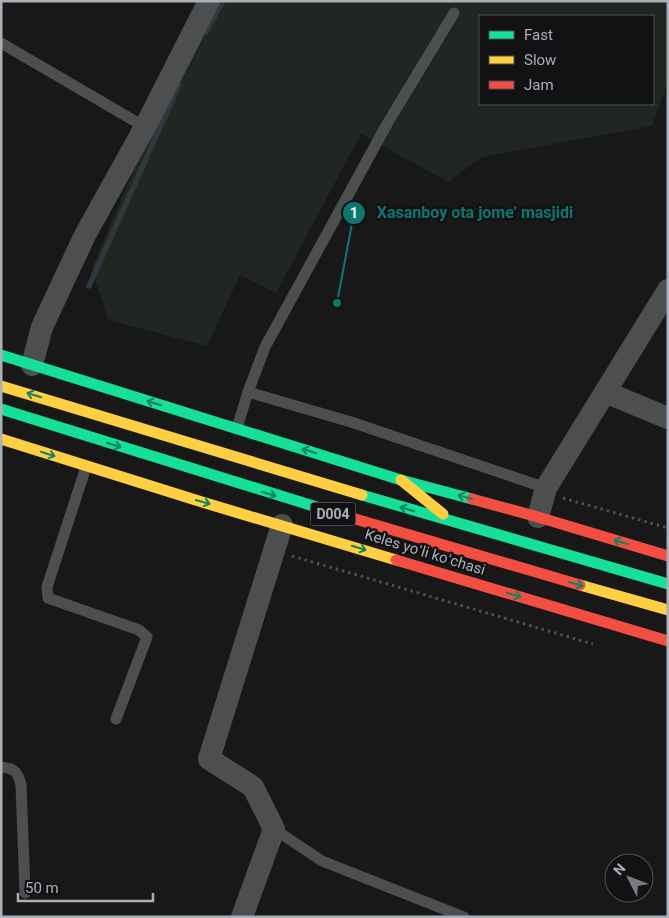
<svg xmlns="http://www.w3.org/2000/svg" width="669" height="918" font-family="Roboto,sans-serif">
	<style>
		.green { fill: #202621; fill-rule: evenodd }
		.lines { fill: none; stroke-linecap: round; stroke-linejoin: round }
		.stream { stroke: #2f383c; stroke-width: 5.5 }
		.path { stroke: #4e4f51; stroke-width: 3; stroke-dasharray: 2.5 4; stroke-linecap: butt }
		.lane { stroke: #4c4e50; stroke-width: 11 }
		.street { stroke: #4c4e50; stroke-width: 22 }
		.fast { stroke: #16e098; stroke-width: 11 }
		.slow { stroke: #ffcf43; stroke-width: 11 }
		.jam { stroke: #f24e42; stroke-width: 11 }
		.oneway { stroke: #14835d }
		.labels { text-anchor: middle; stroke-width: 4.5; stroke-linejoin: round; paint-order: stroke }
		.shield { fill: #121214; stroke: #7c8186; stroke-width: 1 }
		.shield-label { font-size: 14px; font-weight: bold; fill: #aab0b7 }
		.street-label { font-size: 15px; fill: #aab0b7; stroke: #121214 }
		.leader { fill: none; stroke: #0f766e; stroke-width: 2 }
		.callout-dot { fill: #0f766e; stroke: #121214; stroke-width: 2 }
		.mark-label { font-size: 15px; text-anchor: middle; font-weight: bold; fill: #fff }
		.callout-label { font-size: 16px; text-anchor: middle; font-weight: bold; fill: #0f766e; stroke: #121214; stroke-width: 4.5; stroke-linejoin: round; paint-order: stroke }
	</style>
	<rect width="100%" height="100%" fill="#181818"/>
	<!-- green -->
	<path class="green" d="M213,1H668V81L652,126L482,157L448,182L361,134L276,293L240,275L207,346L108,320L92,268L192,34ZM480,16H653V104H480Z"/>
	<g class="lines">
		<!-- stream -->
		<path class="stream" d="M206,32L223,1
			M89,286L179,85"/>
		<!-- path -->
		<path class="path" d="M563,498L668,528
			M292,556L593,644"/>
		<!-- lane -->
		<path class="lane" d="M1,43L145,127
			M248,392L351,422L546,488
			M237,428L248,392L265,347L387,124L454,13
			M86,467L47,587L48,598L139,630L147,637L116,719
			M1,767C14,768 18,772 21,785L25,893
			M274,829L322,861L464,917"/>
		<!-- street -->
		<path class="street" d="M32,365L42,327L85,235L145,127L209,1
			M605,392L668,418
			M538,517L546,488L668,290
			M242,917L274,829L253,787L209,759L282,525"/>
		<!-- fast -->
		<path class="fast" d="M1,355L401,480L472,499
			M1,409L352,518
			M362,495L668,584"/>
		<!-- slow -->
		<path class="slow" d="M1,386L362,495
			M1,439L202,502L396,560
			M401,480L443,514
			M580,585L668,610"/>
		<!-- jam -->
		<path class="jam" d="M472,499L538,517L668,556
			M352,518L580,585
			M396,560L668,641"/>
	</g>
	<!-- one-way arrows -->
	<defs><path id="oneway-shaft" d="M-6 0H5M1.5-3L5.5 0L1.5 3" fill="none" stroke-width="1.6" stroke-linecap="round" stroke-linejoin="round" transform="scale(1.25)"/></defs>
	<g class="oneway">
		<use href="#oneway-shaft" transform="translate(34 395) rotate(-163)"/>
		<use href="#oneway-shaft" transform="translate(154 403) rotate(-163)"/>
		<use href="#oneway-shaft" transform="translate(114 445) rotate(18)"/>
		<use href="#oneway-shaft" transform="translate(309 451) rotate(-162)"/>
		<use href="#oneway-shaft" transform="translate(48 454) rotate(18)"/>
		<use href="#oneway-shaft" transform="translate(269 494) rotate(17)"/>
		<use href="#oneway-shaft" transform="translate(465 497) rotate(-165)"/>
		<use href="#oneway-shaft" transform="translate(203 502) rotate(16)"/>
		<use href="#oneway-shaft" transform="translate(407 509) rotate(-163)"/>
		<use href="#oneway-shaft" transform="translate(621 542) rotate(-163)"/>
		<use href="#oneway-shaft" transform="translate(359 548) rotate(17)"/>
		<use href="#oneway-shaft" transform="translate(576 584) rotate(16)"/>
		<use href="#oneway-shaft" transform="translate(514 595) rotate(17)"/>
	</g>
	<g class="labels">
		<!-- shield labels -->
		<rect class="shield" x="310.5" y="502.5" width="45" height="23" rx="4"/>
		<g class="shield-label">
			<text x="333" y="519">D004</text>
		</g>
		<!-- street labels -->
		<g class="street-label">
			<text transform="translate(425 552) rotate(17)" y="5">Keles yoʻli koʻchasi</text>
		</g>
	</g>
	<!-- callouts -->
	<path class="leader" d="M337 303L354 213"/>
	<g class="callout-dot">
		<circle cx="337" cy="303" r="5"/>
		<circle cx="354" cy="213" r="12"/>
	</g>
	<g class="mark-label">
		<text x="354" y="218">1</text>
	</g>
	<g class="callout-label">
		<text x="475" y="218">Xasanboy ota jome’ masjidi</text>
	</g>
	<!-- border -->
	<rect width="669" height="918" fill="none" stroke="#aab0b7" stroke-width="5"/>
	<!-- legend -->
	<rect x="479" y="15" width="175" height="90" fill="#121214" stroke="#4f5155"/>
	<rect x="489" y="31" width="25" height="8" fill="#16e098" stroke="#4f5155"/>
	<text x="524" y="40" font-size="15" fill="#aab0b7">Fast</text>
	<rect x="489" y="56" width="25" height="8" fill="#ffcf43" stroke="#4f5155"/>
	<text x="524" y="65" font-size="15" fill="#aab0b7">Slow</text>
	<rect x="489" y="81" width="25" height="8" fill="#f24e42" stroke="#4f5155"/>
	<text x="524" y="90" font-size="15" fill="#aab0b7">Jam</text>
	<!-- north arrow -->
	<g transform="translate(629 878) rotate(312)"><circle r="24" fill="#121214" stroke="#4f5155"/>
	<path d="M0-4L9 19L0 12L-9 19Z" fill="#777b7f"/>
	<text y="-8" font-size="14" font-weight="bold" text-anchor="middle" fill="#aab0b7">N</text>
	</g>
	<!-- scale -->
	<path d="M18 893v8h135v-8" fill="none" stroke="#aab0b7" stroke-width="2.5"/>
	<text x="25" y="893" font-size="15" fill="#aab0b7" stroke="#121214" stroke-width="4" paint-order="stroke">50 m</text>
</svg>
